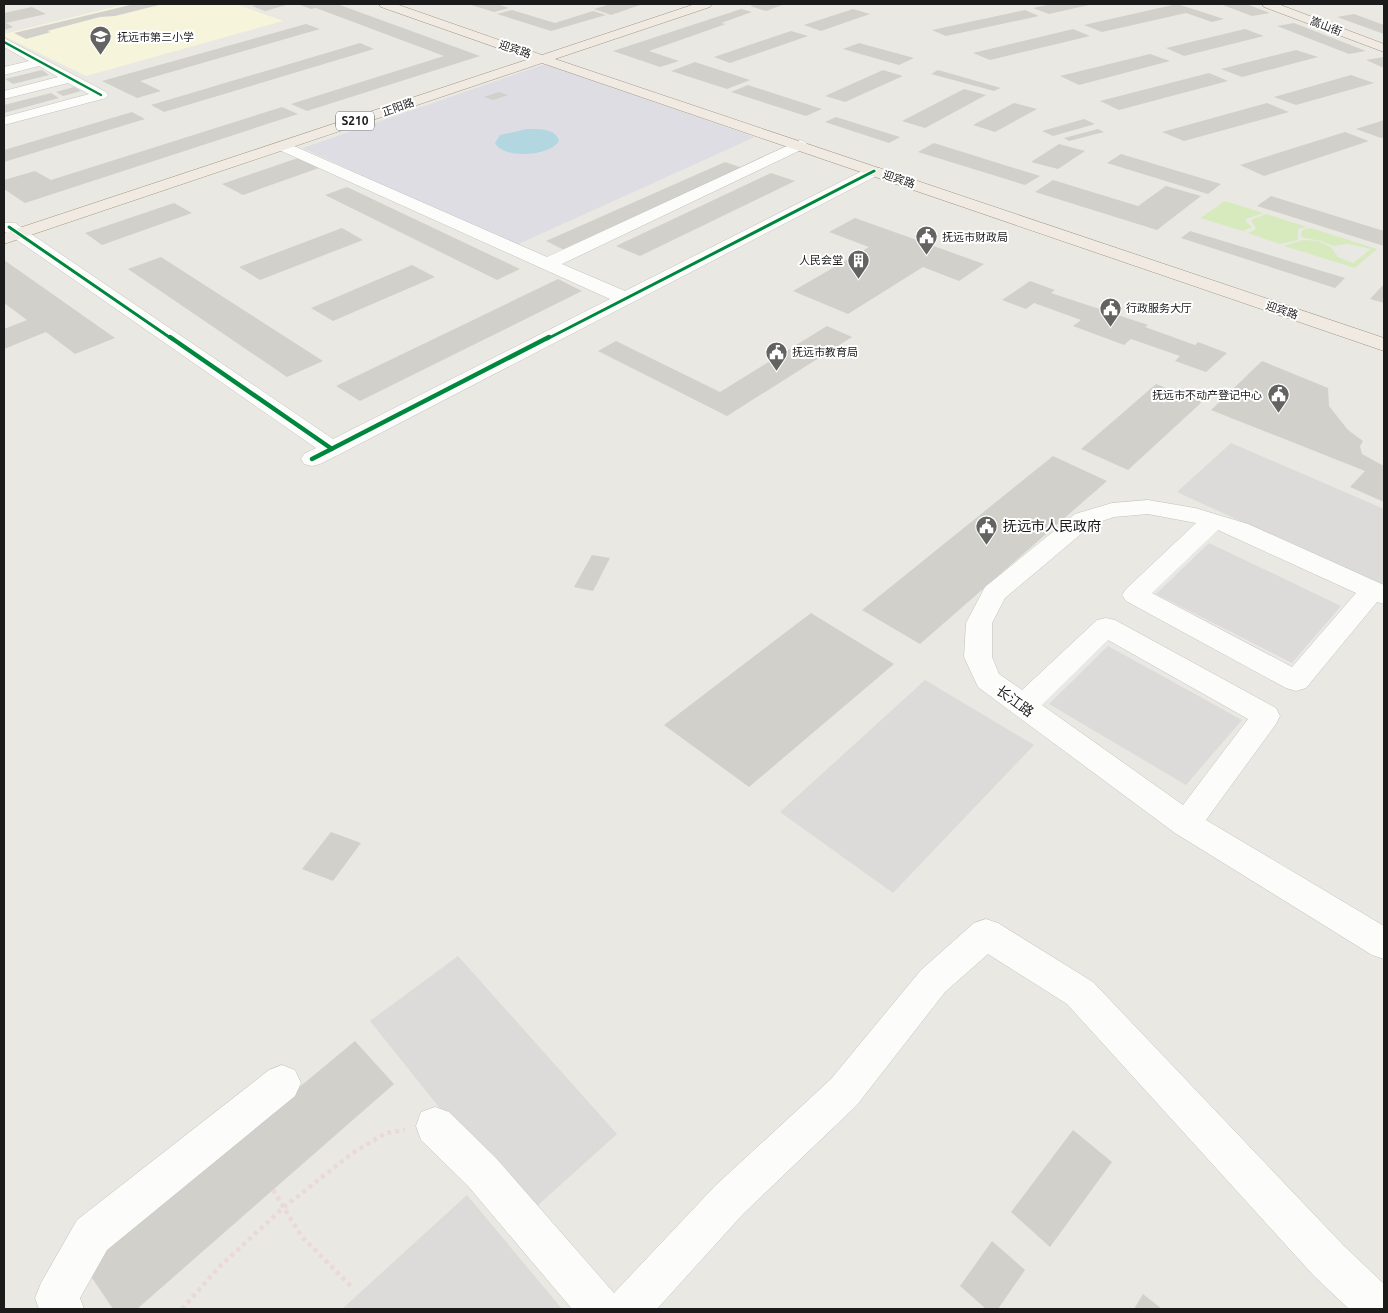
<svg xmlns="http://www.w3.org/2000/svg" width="1388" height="1313" font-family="Ubuntu,'Noto Sans SC',sans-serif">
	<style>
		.education { fill: #f6f5dc }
		.grass { fill: #d6eabe }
		.parking { fill: #dcdbd9 }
		.plaza { fill: #dedde3 }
		.water { fill: #b3d7e0 }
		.building { fill: #d2d0cb }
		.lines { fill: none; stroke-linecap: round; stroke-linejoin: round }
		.minor-casing { stroke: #c2c2bf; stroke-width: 1 }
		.major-casing { stroke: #a09580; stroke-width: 1 }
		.path { stroke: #ead9d6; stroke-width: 4.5; stroke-dasharray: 4 4; stroke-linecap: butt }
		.minor { fill: #fcfcfb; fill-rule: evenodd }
		.major { fill: #f0eae2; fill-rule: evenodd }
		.cycleway-far2-casing { stroke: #fff; stroke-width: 4 }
		.cycleway-far1-casing { stroke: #fff; stroke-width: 5 }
		.cycleway-casing { stroke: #fff; stroke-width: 7 }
		.cycleway-far2 { stroke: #00873e; stroke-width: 2.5 }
		.cycleway-far1 { stroke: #00873e; stroke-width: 3 }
		.cycleway { stroke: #00873e; stroke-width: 4.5 }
		.labels { text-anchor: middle; stroke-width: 4; stroke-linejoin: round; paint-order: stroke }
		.far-street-label { font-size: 11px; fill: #1b1b1b; stroke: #fff }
		.far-poi-label { font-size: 11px; fill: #1b1b1b; stroke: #fff; text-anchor: start }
		.shield { fill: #fff; stroke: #5f5f5f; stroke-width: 1 }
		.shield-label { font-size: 12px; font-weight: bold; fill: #1b1b1b }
		.poi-label { font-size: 14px; fill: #1b1b1b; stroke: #fff; text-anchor: start }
		.street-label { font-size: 14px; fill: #1b1b1b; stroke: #fff }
	</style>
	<rect width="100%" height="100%" fill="#eae8e2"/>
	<!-- education -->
	<path class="education" d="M126,4H236L283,21L86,76L4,36V34Z"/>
	<!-- grass -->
	<path class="grass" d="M1225,201L1263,213L1246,219V222L1252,227L1243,231L1200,218Z
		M1266,214L1307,227L1298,229V240L1280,244L1248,233L1256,229L1251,220Z
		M1311,228L1377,249L1355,268L1284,246L1304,240L1318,241L1331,247L1338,257L1353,263L1371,249L1348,244L1333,246L1322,241L1304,238L1301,235L1302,230Z"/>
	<!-- parking -->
	<path class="parking" d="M1231,443L1384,509V587L1177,492Z
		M1209,543L1341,606L1292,663L1156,594Z
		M1108,646L1242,720L1186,785L1049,704Z
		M925,680L1034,745L893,893L780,812Z
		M458,956L617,1134L526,1216L370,1021Z
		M467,1195L562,1309H342Z"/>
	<!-- plaza -->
	<path class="plaza" d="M545,64L755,137L514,246L303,148Z"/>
	<!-- water -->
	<path class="water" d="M527,129C538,129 556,128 559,141C550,156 504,160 495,143L500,135Z"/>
	<!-- building -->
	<path class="building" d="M134,4H163L115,16L100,17L47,31L51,32L26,39L14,33Z
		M261,4H290L265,11L252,6Z
		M297,4H337L480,56L307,111L291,104L444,56L316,8L311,9Z
		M468,4H497L509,8L494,12Z
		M611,4H643L611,15L594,9Z
		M757,4H785L766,11L750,6Z
		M1052,4H1089V5L1049,14L1033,8Z
		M1177,4L1224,19L1212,22L1186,13L1102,32L1084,25Z
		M1220,4H1246L1270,13L1252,16Z
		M32,7L46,14L6,23L13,27L4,30V13Z
		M741,9L752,12L721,23L726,24L649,51L679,61L660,67L613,51Z
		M853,9L870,14L821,31L804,25Z
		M512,10L555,23L593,11L606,15L551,31L497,14Z
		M1025,10L1039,16L946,36L932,30Z
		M1354,14L1384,25V34L1337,17Z
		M1294,23L1366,51L1349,54L1277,26Z
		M306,24L320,29L140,81L161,91L137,98L102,81Z
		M1073,29L1090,36L990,60L973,53Z
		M1245,29L1264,36L1184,56L1166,48Z
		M791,31L808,36L730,63L714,57Z
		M360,43L374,49L164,112L151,105Z
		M859,43L914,58L899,65L843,49Z
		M1296,50L1318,57L1242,77L1221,69Z
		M1150,54L1170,61L1079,85L1060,76Z
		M1384,57V68L1366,60Z
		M695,62L750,80L727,89L671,71Z
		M42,70L49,75L13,84L5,79Z
		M883,70L903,76L845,102L825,96Z
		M938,70L1001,88L994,91L931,74Z
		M1209,73L1228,81L1119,110L1100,101Z
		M1351,75L1374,83L1296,105L1274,97Z
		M748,85L822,109L806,116L731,92Z
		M74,87L81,91L63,96L56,92Z
		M964,89L986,95L925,128L902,121Z
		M499,92L508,95L493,100L484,97Z
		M51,93L59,98L4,113V105Z
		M1014,103L1037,109L995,132L973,125Z
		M1267,103L1289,112L1184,141L1162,132Z
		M282,107L298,114L25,203L4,189V180L35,171L51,180Z
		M132,112L145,119L4,162V150Z
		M836,117L900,137L889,143L825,122Z
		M1084,119L1095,124L1053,136L1042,131Z
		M1384,120V137L1381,138L1356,129Z
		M1098,129L1104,132L1069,141L1064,138Z
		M1345,132L1369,141L1264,176L1240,165Z
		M934,143L1040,176L1025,185L918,152Z
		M1059,144L1085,151L1058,169L1031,162Z
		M1121,154L1221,184L1208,194L1107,163Z
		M298,158L319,168L243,195L222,184Z
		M725,162L743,168L564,250L546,241Z
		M771,173L795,181L640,256L616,246Z
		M1053,180L1138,206L1166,186L1201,196L1157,230L1035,192Z
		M347,187L520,269L497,280L325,195Z
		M1271,196L1384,231V246L1257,206Z
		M174,203L192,213L102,245L85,233Z
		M855,218L984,264L959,281L923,267L848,314L793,291L869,247L829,232Z
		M342,228L363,240L260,280L239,267Z
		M1190,231L1263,253L1345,278L1335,288L1181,238Z
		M161,257L323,361L287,377L128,269Z
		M4,260L115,338L75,354L46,332L4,349V329L27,320L4,303Z
		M412,265L435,277L333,321L311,308Z
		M558,279L582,291L360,401L336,386Z
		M1030,281L1055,290L1051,293L1148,325L1145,327L1195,345L1198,342L1227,353L1206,372L1175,361L1180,356L1131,339L1124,345L1073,326L1081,320L1034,303L1026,309L1002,300Z
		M1384,284V303L1370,299Z
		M827,326L852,337L727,416L598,351L616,341L720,392Z
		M1262,361L1328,388L1329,406L1348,430L1363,441L1360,446L1362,454L1384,466V502L1350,487L1365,471L1211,410Z
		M1156,384L1202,402L1128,470L1081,449Z
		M1053,456L1107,481L920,644L862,610Z
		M592,555L610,558L593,591L574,587Z
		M811,613L894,664L749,787L664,725Z
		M331,832L361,843L333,881L302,869Z
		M355,1041L394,1084L137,1309H113L84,1266Z
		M1073,1130L1112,1162L1050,1247L1011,1212Z
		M992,1241L1025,1270L998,1309H986L960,1286Z
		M1143,1294L1162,1309H1134Z"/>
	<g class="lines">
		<defs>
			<path id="minor" d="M4,38L106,92L108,95L106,98L4,125V117L89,94L68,83L4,99V91L58,77L39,66L4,75V67L29,61L4,47Z
				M800,140L805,142L808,145L805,148L562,264L625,291L868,168H880L882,171L880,174L340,454L320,464L312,466L304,464L301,459L304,454L316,448L4,231V223H15L333,439L610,299L277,149L274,146L277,143H287L547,257Z
				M1148,500L1195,508L1248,524L1384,585V604L1377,602L1306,688L1296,691L1286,688L1126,601L1122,595L1126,589L1196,523L1148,514L1114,517L1093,524L1005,598L992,623V657L999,674L1022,690L1097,620L1106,618L1115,620L1276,708L1280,716L1276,724L1206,820L1384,926V959L1372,955L1175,833L978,687L964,657L966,623L985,587L1075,514L1112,503ZM1218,530L1356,593L1292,667L1152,593ZM1108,640L1248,719L1183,805L1042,705Z
				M986,919L998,923L1093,982L1344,1246L1384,1284V1309H1349L1314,1276L1067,1004L988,954L945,992L857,1105L743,1214L657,1309H572L468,1186L421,1140L416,1126L421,1112L435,1107L449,1112L496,1158L614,1293L715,1186L831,1079L921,970L974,923Z
				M282,1065L295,1070L301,1083L295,1096L107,1250L80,1298L84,1309H39L35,1298L41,1283L77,1220L269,1070Z"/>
			<path id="major" d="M379,4H396L542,55L695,4H712L710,7L555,59L1384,338V351L542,63L4,244V233L529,59L381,7Z
				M1262,4H1278L1384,44V52L1264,7Z"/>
		</defs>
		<!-- minor casing -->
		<use href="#minor" class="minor-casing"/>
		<!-- major casing -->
		<use href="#major" class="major-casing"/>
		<!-- path -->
		<path class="path" d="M273,1190L302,1237L353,1288
			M182,1309L218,1268L284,1207L354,1152L386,1133L405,1130"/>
		<!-- minor -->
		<use href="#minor" class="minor"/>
		<!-- major -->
		<use href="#major" class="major"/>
		<defs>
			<path id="cycleway-far2" d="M4,42L101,95"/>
			<path id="cycleway-far1" d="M9,227L172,339
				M547,339L874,171"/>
			<path id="cycleway" d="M170,337L332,449
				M312,459L549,337"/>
		</defs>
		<!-- cycleway-far2 casing -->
		<use href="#cycleway-far2" class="cycleway-far2-casing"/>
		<!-- cycleway-far1 casing -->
		<use href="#cycleway-far1" class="cycleway-far1-casing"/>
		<!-- cycleway casing -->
		<use href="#cycleway" class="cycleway-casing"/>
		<!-- cycleway-far2 -->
		<use href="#cycleway-far2" class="cycleway-far2"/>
		<!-- cycleway-far1 -->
		<use href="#cycleway-far1" class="cycleway-far1"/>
		<!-- cycleway -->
		<use href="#cycleway" class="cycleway"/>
	</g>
	<!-- icons -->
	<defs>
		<symbol id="school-pin" viewBox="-11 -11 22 30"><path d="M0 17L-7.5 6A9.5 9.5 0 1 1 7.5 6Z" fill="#636361" stroke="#fff"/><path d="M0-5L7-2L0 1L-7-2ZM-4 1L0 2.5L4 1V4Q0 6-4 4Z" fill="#fff"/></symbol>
		<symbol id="civic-pin" viewBox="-11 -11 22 30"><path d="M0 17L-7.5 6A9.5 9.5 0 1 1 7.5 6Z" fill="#636361" stroke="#fff"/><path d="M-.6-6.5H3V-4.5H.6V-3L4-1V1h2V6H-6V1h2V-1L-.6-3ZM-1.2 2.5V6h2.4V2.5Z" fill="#fff"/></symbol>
		<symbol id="building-pin" viewBox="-11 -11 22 30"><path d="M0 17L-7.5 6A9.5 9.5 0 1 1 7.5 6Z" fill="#636361" stroke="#fff"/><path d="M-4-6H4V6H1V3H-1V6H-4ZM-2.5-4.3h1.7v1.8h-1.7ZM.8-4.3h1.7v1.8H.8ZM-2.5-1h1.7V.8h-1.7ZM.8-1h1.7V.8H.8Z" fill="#fff"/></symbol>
	</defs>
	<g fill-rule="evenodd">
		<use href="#school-pin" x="88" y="24" width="25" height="34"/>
		<use href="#civic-pin" x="914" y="224" width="25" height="34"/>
		<use href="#building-pin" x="846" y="248" width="25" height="34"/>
		<use href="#civic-pin" x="1098" y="296" width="25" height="34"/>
		<use href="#civic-pin" x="764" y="340" width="25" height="34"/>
		<use href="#civic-pin" x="1266" y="382" width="25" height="34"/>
		<use href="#civic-pin" x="974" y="514" width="25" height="34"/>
	</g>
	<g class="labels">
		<!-- far-street labels -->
		<g class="far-street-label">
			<text transform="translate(1326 26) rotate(21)" y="4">嵩山街</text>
			<text transform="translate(515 49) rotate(19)" y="4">迎宾路</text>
			<text transform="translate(398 107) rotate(-19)" y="4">正阳路</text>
			<text transform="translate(899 179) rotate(19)" y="4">迎宾路</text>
			<text transform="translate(1282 310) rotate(19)" y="4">迎宾路</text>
		</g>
		<!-- far-poi labels -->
		<g class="far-poi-label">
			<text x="117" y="41">抚远市第三小学</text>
			<text x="942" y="241">抚远市财政局</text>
			<text x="843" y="264" text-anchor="end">人民会堂</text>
			<text x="1126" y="312">行政服务大厅</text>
			<text x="792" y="356">抚远市教育局</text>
			<text x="1262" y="399" text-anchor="end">抚远市不动产登记中心</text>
		</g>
		<!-- shield labels -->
		<rect class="shield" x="336" y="111.5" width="38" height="19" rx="4"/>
		<g class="shield-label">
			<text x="355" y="125">S210</text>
		</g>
		<!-- poi labels -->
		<g class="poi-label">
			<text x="1003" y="531">抚远市人民政府</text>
		</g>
		<!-- street labels -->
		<g class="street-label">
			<text transform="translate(1015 701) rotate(36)" y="5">长江路</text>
		</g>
	</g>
	<!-- border -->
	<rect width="1388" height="1313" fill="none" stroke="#1b1b1b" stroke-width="10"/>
</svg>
